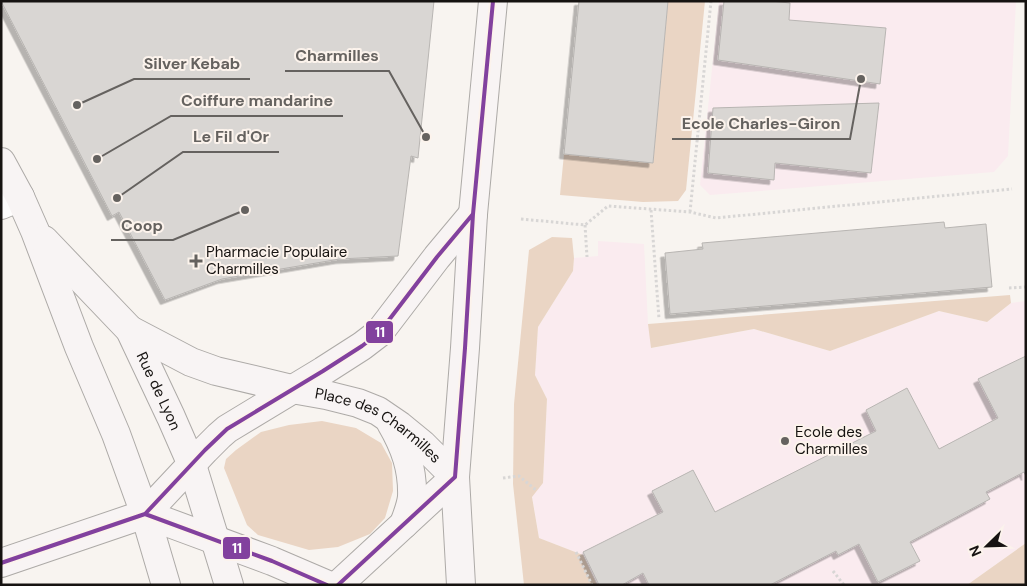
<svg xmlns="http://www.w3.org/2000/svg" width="1027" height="586" font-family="'DM Sans',sans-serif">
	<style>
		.education { fill: #faebef }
		.green { fill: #ead5c4 }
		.building { fill: #d9d6d3; stroke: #b8b5b2; filter: url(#shadow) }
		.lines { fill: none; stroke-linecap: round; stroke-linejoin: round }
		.minor-casing { stroke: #adaaa7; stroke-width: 30 }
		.secondary-casing { stroke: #adaaa7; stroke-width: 30 }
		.path { stroke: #d8d6d5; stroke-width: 3; stroke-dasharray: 2.5 2.5; stroke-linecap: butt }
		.minor { stroke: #fefdfd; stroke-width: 28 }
		.secondary { stroke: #f8f4f4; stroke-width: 28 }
		.bus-1-casing { stroke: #fcf3ec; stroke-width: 8 }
		.bus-1 { stroke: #82419e; stroke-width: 4 }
		.poi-dot { fill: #65625f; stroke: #fcf3ec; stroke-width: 2 }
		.labels { text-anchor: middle; stroke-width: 4; stroke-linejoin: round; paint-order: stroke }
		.poi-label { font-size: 15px; fill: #161311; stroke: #fcf3ec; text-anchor: start }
		.street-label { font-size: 15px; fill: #161311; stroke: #fcf3ec }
		.leader { fill: none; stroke: #65625f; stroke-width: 2 }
		.callout-dot { fill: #65625f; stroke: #fcf3ec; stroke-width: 2 }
		.callout-label { font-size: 16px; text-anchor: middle; font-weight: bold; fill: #65625f; stroke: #fcf3ec; stroke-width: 4; stroke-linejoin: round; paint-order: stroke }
		.line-badge { stroke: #fcf3ec; stroke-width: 2 }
		.badge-label { font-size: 14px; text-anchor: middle; font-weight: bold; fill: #fff }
	</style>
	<defs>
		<filter id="shadow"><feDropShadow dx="-4.5" dy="4.5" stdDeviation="0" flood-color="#0004"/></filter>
	</defs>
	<rect width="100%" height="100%" fill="#f8f4f0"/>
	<!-- education -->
	<path class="education" d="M719,1H1016L1008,156L994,172L710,195L700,185Z
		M598,241L644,244L648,324L652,348L754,329L830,351L939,311L987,322L1011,303L1026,301V543L967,585H597L583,555L539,538L532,496L543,483L547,399L535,375L538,327L573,271L574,258L598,256Z"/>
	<!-- green -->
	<path class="green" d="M668,1H705L686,190L678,201L643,202L560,195L564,154L653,163Z
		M552,237L572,238L574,258L573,271L538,327L535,375L547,399L543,483L532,497L539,538L583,555L597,585H524L513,484L514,404L529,250Z
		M1010,295L1011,303L987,322L939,311L830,351L754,329L651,348L648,324Z
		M322,421L356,428L381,443L392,463L393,491L385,518L370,534L338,547L309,550L258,535L247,525L224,468L226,459L236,450L261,432L289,425Z
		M1026,543V585H967Z"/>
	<!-- building -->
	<path class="building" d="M1,1H434L418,158L411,156L398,256L340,259L222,279L165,300L119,212L112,216Z
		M579,1H668L653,163L564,154Z
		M724,1H771L790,3L789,20L886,28L880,84L718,60Z
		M879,103L871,173L775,163L774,180L708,173L713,108Z
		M944,222L945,228L986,224L992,287L670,314L665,253L703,249L702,243Z
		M1026,356V476L1024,472L986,492L990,499L910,542L920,561L878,582L859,544L838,555L836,551L770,585H649L643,573L622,585H599L583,552L663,512L652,491L693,470L715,512L876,431L866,410L907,388L939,449L998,418L978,379Z"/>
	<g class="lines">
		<defs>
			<path id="minor" d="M1,205L20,197"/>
			<g id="secondary">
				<path d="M1,162L20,197L35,231L79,347L116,434L145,514L166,585"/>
				<path id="s1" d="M44,240L130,330L171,417L192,465L229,585"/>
				<path id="s2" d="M130,330L191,362L216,371L292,389L326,395L358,403L378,411L400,426L422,444L455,477"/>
				<path d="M391,423C405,447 413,469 412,497C411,506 407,516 404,524"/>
				<path d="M145,514L272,561L328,585"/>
				<path d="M1,563L145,514L205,450L219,436L227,429L323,371L362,346L379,333L437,257L473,214"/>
				<path d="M338,585L455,477"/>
				<path d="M461,585L455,477L465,348L473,214L493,1"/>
			</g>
		</defs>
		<!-- minor casing -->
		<use href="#minor" class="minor-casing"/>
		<!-- secondary casing -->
		<use href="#secondary" class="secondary-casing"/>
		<!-- path -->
		<path class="path" d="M651,210L659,319
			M690,212L711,1
			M521,219L585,225L608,206L690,212L716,218L1012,189
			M585,225L587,257
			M1009,288L1026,287
			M503,478L519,476L536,490
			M576,552L592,585
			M833,571L844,585"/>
		<!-- minor -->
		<use href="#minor" class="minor"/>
		<!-- secondary -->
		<use href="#secondary" class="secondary"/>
		<defs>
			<path id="bus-1" d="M145,514L272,561L327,585
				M1,563L145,514L205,450L227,429L323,371L362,346L379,333L437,257L473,214
				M338,585L455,477L465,348L473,214L493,1"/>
		</defs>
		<!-- bus-1 casing -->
		<use href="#bus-1" class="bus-1-casing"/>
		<!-- bus-1 -->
		<use href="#bus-1" class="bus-1"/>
	</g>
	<!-- markers -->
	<g class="poi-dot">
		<path d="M193.5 253.5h5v5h5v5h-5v5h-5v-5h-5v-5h5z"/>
		<circle cx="785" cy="441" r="5"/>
	</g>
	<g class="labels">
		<!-- poi labels -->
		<g class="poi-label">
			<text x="206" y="257">Pharmacie Populaire<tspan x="206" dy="17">Charmilles</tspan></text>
			<text x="795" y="437">Ecole des<tspan x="795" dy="17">Charmilles</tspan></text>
		</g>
		<!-- street labels -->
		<g class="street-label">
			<text dy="5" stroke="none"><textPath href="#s1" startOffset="192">Rue de Lyon</textPath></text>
			<text dy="5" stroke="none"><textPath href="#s2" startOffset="269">Place des Charmilles</textPath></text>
		</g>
	</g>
	<!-- callouts -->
	<path class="leader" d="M426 137L389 71H285M77 105L134 79H250M97 159L171 116H343M861 79L850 139H672M117 198L183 152H279M245 210L173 240H111"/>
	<g class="callout-dot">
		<circle cx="426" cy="137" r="5"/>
		<circle cx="77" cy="105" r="5"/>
		<circle cx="97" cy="159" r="5"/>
		<circle cx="861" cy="79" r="5"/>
		<circle cx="117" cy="198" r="5"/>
		<circle cx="245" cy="210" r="5"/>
	</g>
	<g class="callout-label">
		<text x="337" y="61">Charmilles</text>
		<text x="192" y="69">Silver Kebab</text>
		<text x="257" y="106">Coiffure mandarine</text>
		<text x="761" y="129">Ecole Charles-Giron</text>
		<text x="231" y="142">Le Fil d'Or</text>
		<text x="142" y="231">Coop</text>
	</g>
	<g class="line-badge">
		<rect x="365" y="320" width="29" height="24" rx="5" fill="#82419e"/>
		<rect x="222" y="536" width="29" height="24" rx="5" fill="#82419e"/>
	</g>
	<g class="badge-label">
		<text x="380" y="337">11</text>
		<text x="237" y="553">11</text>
	</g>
	<!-- border -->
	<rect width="1027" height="586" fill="none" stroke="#161311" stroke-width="5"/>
	<!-- north arrow -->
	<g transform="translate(987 546) rotate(247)" stroke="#fcf3ec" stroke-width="4" paint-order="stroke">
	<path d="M0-4L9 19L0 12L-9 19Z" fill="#161311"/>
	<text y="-8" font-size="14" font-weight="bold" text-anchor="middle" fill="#161311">N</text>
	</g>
</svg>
